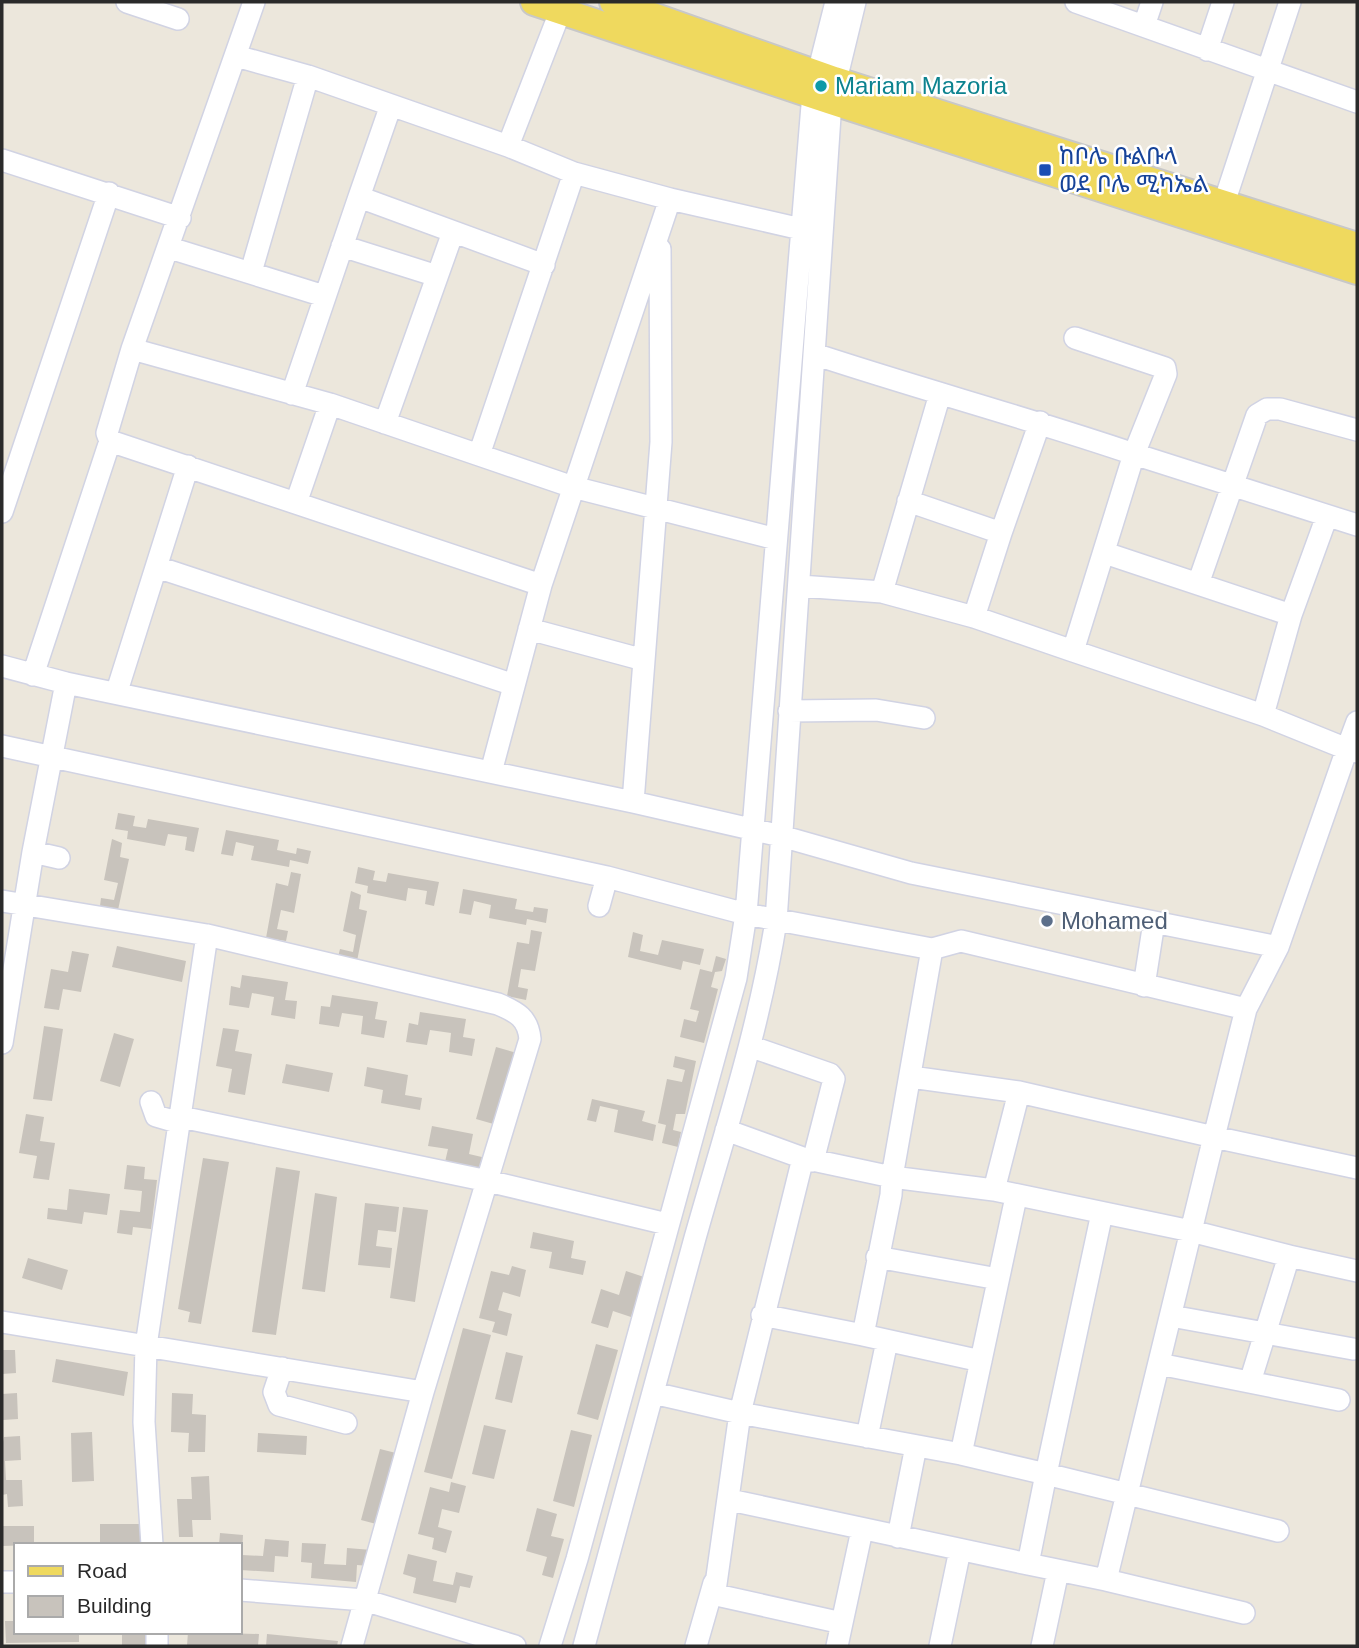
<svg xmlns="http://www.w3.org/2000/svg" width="1359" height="1648" font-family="Arial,'Noto Sans Ethiopic',sans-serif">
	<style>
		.building { fill: #c8c3bc }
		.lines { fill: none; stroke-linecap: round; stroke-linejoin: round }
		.minor-casing { stroke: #d1d3e3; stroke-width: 24 }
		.major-casing { stroke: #c8c8c8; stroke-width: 30 }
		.minor { stroke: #fff; stroke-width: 21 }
		.major { stroke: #efd95e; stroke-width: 26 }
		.culture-dot { fill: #0f9aa8; stroke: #fff; stroke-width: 2.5 }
		.transit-dot { fill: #1a4fb4; stroke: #fff; stroke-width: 2.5 }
		.service-dot { fill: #5c6f8a; stroke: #fff; stroke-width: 2.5 }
		.labels { text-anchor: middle; stroke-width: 5; stroke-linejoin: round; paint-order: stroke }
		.culture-label { font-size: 24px; fill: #0d838f; stroke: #fff; text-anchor: start }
		.transit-label { font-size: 24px; fill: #164399; stroke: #fff; text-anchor: start }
		.service-label { font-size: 24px; fill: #4e5e75; stroke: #fff; text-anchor: start }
	</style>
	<rect width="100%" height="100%" fill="#ece7dc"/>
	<!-- building -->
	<path class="building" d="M118,813L135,816L133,826L146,828L148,819L199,828L194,852L185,850L187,837L168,834L165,846L127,839L128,831L115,829Z
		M226,830L279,840L277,850L296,854L297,848L311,851L308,864L290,860L289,867L251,860L254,846L236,842L233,856L221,854Z
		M112,839L122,843L120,857L129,859L118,910L100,906L101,898L114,900L118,883L104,880Z
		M358,867L375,871L373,880L386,882L388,873L439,882L434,906L425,904L427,891L408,888L406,901L367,893L368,886L355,883Z
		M291,872L301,874L294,913L281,910L277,929L288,931L286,941L266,938L276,883L288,886Z
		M463,889L517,899L515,909L533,912L534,907L548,909L546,923L527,919L526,925L489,918L491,905L474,901L471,915L459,913Z
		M351,891L361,895L359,909L367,911L357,961L338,957L340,949L353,952L356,935L343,931Z
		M531,930L542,932L535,971L521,969L518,987L528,989L526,1000L507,996L517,942L529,944Z
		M633,932L643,935L640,951L658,955L662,940L704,949L700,965L683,961L681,970L628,957Z
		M117,946L186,961L182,982L112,967Z
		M72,951L89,954L81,992L63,989L59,1010L44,1008L51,969L68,972Z
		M716,956L726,959L722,971L715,972L711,987L718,989L704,1043L680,1037L684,1019L696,1022L699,1011L690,1009L700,969L712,972Z
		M242,975L288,982L285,1000L297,1001L295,1019L271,1015L274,997L252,993L249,1008L229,1005L231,986L240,988Z
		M332,995L378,1002L375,1019L387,1021L384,1038L361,1034L363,1016L342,1013L339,1027L319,1024L321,1006L330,1007Z
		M420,1012L466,1019L463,1037L475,1039L472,1056L449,1052L451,1033L430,1030L427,1045L406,1042L409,1023L418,1025Z
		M44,1026L63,1029L52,1101L33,1099Z
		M223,1028L239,1030L235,1051L252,1054L245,1095L228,1092L232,1069L216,1066Z
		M114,1033L134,1039L120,1087L100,1081Z
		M496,1047L517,1053L497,1125L476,1119Z
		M675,1056L696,1061L685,1114H676L673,1130L681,1132L678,1147L662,1143L666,1125L658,1123L667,1079L682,1082L685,1070L673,1067Z
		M286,1064L333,1073L329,1092L282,1083Z
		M367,1067L408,1075L405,1095L422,1098L420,1110L381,1103L383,1090L364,1086Z
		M592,1099L645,1111L642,1121L656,1125L653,1141L614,1132L618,1110L600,1106L596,1122L587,1120Z
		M26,1114L44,1117L40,1141L55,1143L49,1180L33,1178L37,1156L19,1153Z
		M432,1126L473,1134L469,1154L486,1158L484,1169L445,1162L448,1149L428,1146Z
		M203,1158L229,1162L201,1324L188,1322L190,1312L178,1309Z
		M127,1165L145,1167L144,1179L157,1180L151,1229L133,1227L132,1235L117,1233L120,1210L140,1212L142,1191L124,1189Z
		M276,1167L300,1171L276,1335L252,1332Z
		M69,1189L110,1194L107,1215L84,1212L82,1224L47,1219L48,1208L67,1210Z
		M315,1193L337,1197L325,1292L302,1289Z
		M365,1203L399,1207L396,1232L378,1230L376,1246L392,1248L390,1268L358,1265Z
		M403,1207L428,1210L415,1302L390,1298Z
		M533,1232L574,1241L571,1258L586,1261L583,1275L549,1268L552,1252L530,1248Z
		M28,1258L68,1270L62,1290L22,1278Z
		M512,1266L526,1270L520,1297L503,1292L498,1310L512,1314L507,1336L492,1332L495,1322L479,1318L491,1271L509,1275Z
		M626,1271L644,1277L631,1317L613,1311L608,1328L591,1323L601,1289L619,1295Z
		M463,1328L491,1335L452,1479L424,1472Z
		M596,1344L618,1350L598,1420L577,1414Z
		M2,1350H15L16,1373L2,1374Z
		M506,1352L523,1356L512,1403L495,1399Z
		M56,1359L128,1372L124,1396L52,1382Z
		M17,1393L18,1419L3,1420L2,1394Z
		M172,1393L193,1394L192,1414L206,1415L205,1452H188L189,1433L171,1432Z
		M484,1425L506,1430L494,1479L472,1474Z
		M571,1430L592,1435L574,1507L553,1501Z
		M92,1432L94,1481L72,1482L71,1433Z
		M258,1433L307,1436L306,1455L257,1452Z
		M20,1436L21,1460L5,1461L6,1480H22L23,1506L8,1507L7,1494L2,1495V1447L4,1437Z
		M380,1449L400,1454L380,1525L361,1520Z
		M209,1476L211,1520H192L193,1537H179L177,1499H192L191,1477Z
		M451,1482L466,1486L459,1513L442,1509L438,1527L452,1531L446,1553L432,1549L434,1538L418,1534L430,1487L449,1492Z
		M537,1508L557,1514L551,1536L564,1539L553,1578L542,1575L547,1557L526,1551Z
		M100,1524H142V1542L100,1545Z
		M2,1526H34V1545L2,1546Z
		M220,1533L243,1535L242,1555L263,1556L265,1539L289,1541L288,1557L275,1556L274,1572L240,1570V1545H219Z
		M302,1543L326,1544L324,1564L346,1565L347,1548L372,1550L370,1566L357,1565L356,1582L311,1578L312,1563L301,1562Z
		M408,1554L437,1561L433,1581L453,1585L456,1572L473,1576L470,1588L460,1586L456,1603L413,1593L416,1578L403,1574Z
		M5,1621H16V1632H79V1642L6,1643Z
		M122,1632H145V1646H122Z
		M188,1632L259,1634L258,1646H187Z
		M267,1634L338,1641L337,1646H266Z"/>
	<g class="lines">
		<defs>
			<path id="minor" d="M127,2L178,19
				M254,2L132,349L107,433L110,441L541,585L670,199L574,173L508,146L560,12
				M1076,2L1357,102
				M1144,26L1152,2
				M1207,50L1223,2
				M236,56L308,76L508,146
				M391,105L359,197L544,265
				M2,160L180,218
				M670,199L801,229
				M1224,203L1290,2
				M342,246L437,276
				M170,248L324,296
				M251,272L308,76
				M1075,338L1165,368L1166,374L1134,454L1357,525
				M132,349L330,404L479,455L574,173
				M814,354C920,389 1028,418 1134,454L1073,651L1263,715L1347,749L1278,947L1246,1009L1214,1137L1019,1092L911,1077
				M292,394L359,197
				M385,423L453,232
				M479,455L573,487L776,539
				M908,501L1001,533L974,617
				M296,503L330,404
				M2,512L109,193
				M1001,533L1040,422
				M1105,553L1291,615L1263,715
				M157,567L514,685
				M1198,584L1257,415L1267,409H1280L1357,430
				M800,586L882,592L974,617L1073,651
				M882,592L940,394
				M1291,615L1327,516
				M529,629L644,660
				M2,666L66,683L633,802L781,836L911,873L1278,947
				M33,675L110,441
				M117,691L188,466
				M789,711L876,710L924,718
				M1357,722L1347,749L1357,752
				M2,746L607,877L746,914L932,949L961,941L1246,1009
				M491,772L541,585
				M633,802L661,442L660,249
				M33,852L59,858
				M2,901L207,935L498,1004C517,1012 528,1018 530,1039L423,1392L352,1646
				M599,906L607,877
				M1144,986L1154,922
				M2,1043L33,852L66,683
				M752,1047L830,1074L834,1079L813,1161
				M151,1102L156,1116L180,1123
				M181,1117L488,1181L667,1224
				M726,1130L803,1158
				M994,1190L1191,1231L1214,1137L1357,1168
				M1102,1213L1046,1474L1278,1531
				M1289,1256L1357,1271
				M877,1257L998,1279
				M762,1315L863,1335L891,1195L892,1177L994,1190L1019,1092
				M1171,1316L1353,1349
				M2,1322L423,1392
				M863,1335L981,1361
				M1159,1364L1339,1400
				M282,1368L274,1392L279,1405L346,1423
				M653,1393L740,1413L803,1158L892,1177L932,949
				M867,1437L887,1341
				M961,1454L1016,1197
				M730,1500L1028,1564
				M898,1537L916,1446
				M152,1545L144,1422L146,1346L207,935
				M1106,1580L1244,1613
				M2,1582H16
				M240,1590L364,1600L515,1646
				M842,1623L721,1596L715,1591L740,1413L961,1454L1046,1474L1028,1564L1106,1580L1191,1231L1289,1256L1250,1382
				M157,1632V1646
				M550,1646L577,1559L736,978L746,914L813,93L836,2
				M584,1646C621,1510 658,1374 695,1238C725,1132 759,1029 776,921L831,101L855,2
				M696,1646L714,1583
				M837,1646L862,1530
				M940,1646L960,1550
				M1042,1646L1058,1571"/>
			<path id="major" d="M534,2L831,101L1357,271
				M613,2L834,80L1357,246"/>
		</defs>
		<!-- minor casing -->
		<use href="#minor" class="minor-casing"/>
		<!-- major casing -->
		<use href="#major" class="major-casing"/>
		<!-- minor -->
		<use href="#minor" class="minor"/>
		<!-- major -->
		<use href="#major" class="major"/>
	</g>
	<!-- markers -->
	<circle class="culture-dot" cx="821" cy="86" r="7"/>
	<rect class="transit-dot" x="1038" y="163" width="14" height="14" rx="3.5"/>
	<circle class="service-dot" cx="1047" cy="921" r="7"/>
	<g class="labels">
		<!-- culture labels -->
		<g class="culture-label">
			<text x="835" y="94">Mariam Mazoria</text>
		</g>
		<!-- transit labels -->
		<g class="transit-label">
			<text x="1059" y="164">ከቦሌ ቡልቡላ<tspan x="1059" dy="28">ወደ ቦሌ ሚካኤል</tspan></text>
		</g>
		<!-- service labels -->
		<g class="service-label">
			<text x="1061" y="929">Mohamed</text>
		</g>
	</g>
	<!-- border -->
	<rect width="1359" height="1648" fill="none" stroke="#2a2a2a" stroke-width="7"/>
	<!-- legend -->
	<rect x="14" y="1543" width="228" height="91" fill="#ffffff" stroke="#aaaaaa" stroke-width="2"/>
	<rect x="28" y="1566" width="35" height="10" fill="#efd95e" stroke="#aaaaaa" stroke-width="2"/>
	<text x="77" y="1578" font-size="21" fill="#2a2a2a">Road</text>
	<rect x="28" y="1596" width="35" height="21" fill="#c8c3bc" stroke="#aaaaaa" stroke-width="2"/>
	<text x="77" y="1613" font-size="21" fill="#2a2a2a">Building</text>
</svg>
